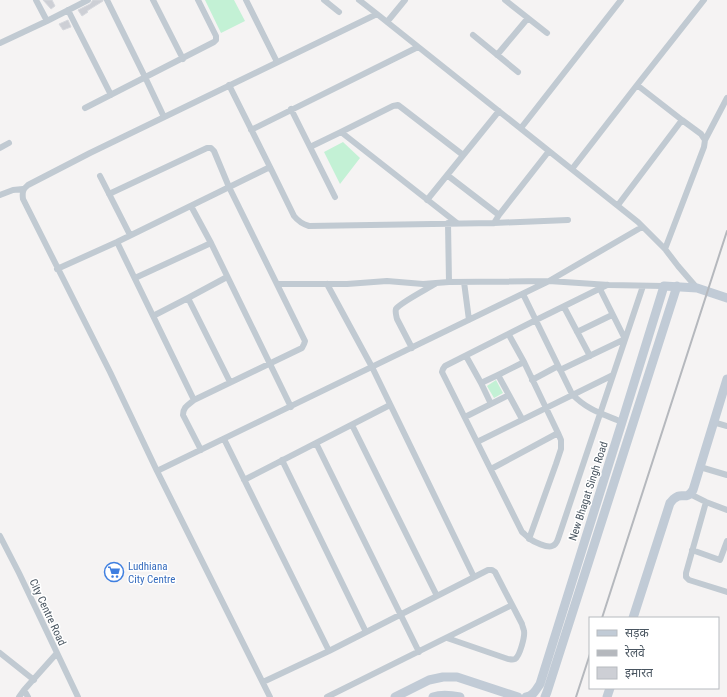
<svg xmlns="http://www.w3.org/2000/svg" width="727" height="697" font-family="'Roboto Condensed','Noto Sans Devanagari',sans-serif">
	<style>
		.green { fill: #c3f1d5 }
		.building { fill: #cdcfd5; stroke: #d7d9de }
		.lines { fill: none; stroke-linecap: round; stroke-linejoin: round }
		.street { stroke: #c1cad2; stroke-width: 6 }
		.secondary { stroke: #c1cbd6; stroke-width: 9 }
		.rail { stroke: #b5b8bd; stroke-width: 2 }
		.labels { text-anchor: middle; stroke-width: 3; stroke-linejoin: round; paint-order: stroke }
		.street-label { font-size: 11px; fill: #4a5661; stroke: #fff }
		.shop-label { font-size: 11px; fill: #366cbe; stroke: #fff; text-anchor: start }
	</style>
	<rect width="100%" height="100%" fill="#f5f3f3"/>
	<!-- green -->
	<path class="green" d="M205,0H234L245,21L221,33Z
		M343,142L360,158L340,184L324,152Z
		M496,380L503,393L494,398L487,386Z"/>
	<!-- building -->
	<path class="building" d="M43,0H52L55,6L51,9Z
		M93,0H103V1L87,11L88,12L82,16L78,10L90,4Z
		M68,20L71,27L63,30L59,24Z"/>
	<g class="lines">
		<!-- street -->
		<path class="street" d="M36,0L47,21
			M107,0L145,77L164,117
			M153,0L183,59
			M246,0L277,62
			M324,0L339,12
			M359,0L377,14
			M505,0L547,33
			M68,10L111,95
			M387,22L405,0
			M473,35L518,72
			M0,43L47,21L88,0
			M497,55L528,18
			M637,85L704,0
			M85,108L214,42L216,40V36L198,0
			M291,109L310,147
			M521,128L621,0
			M251,130L418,47
			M705,140L727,98
			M0,148L9,143
			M270,167L294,216C298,221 302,224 309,226L494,223L568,220
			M572,169L637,85L682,120
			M447,175L499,215
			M100,176L130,235
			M109,194L207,148H211L214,151L229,187L305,341L304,344L302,348L194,400
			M0,195L13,190L23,189
			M335,197L310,147L341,132
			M427,200L499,111
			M618,205L682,120L701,134L705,140L704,147L665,249
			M191,206L211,243L291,407
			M448,223L449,282L549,281L642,227
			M457,223L341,132L393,106L398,105L402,108L463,155
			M494,223L499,215L549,151
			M117,242L194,400C188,405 183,407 183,415L201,450
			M57,269L117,242L270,167L229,85
			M135,278L211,243
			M464,282L469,320
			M277,284H347L387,281L423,284L449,282
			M327,284L372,367L474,577
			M607,285L536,320L445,366L443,369L442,372L477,442L613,375
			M523,294L572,394C587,410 603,414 622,422
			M188,298L227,277
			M564,307L590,356
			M153,316L188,298L230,382
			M577,332L612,315
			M509,335L524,362L558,433L561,440V449L556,464L529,539
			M412,348L397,319C396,315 395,312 396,309C400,303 427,289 435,284
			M466,356L481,383
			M560,370L625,339L600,289
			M532,380L558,366
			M509,395L498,375L524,362
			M491,404L481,383L498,375
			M465,417L509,395L522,419
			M713,422L727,426
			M352,425L437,596
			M224,439L329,651
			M477,442L522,532C525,534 527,537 530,539C534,542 547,548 552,546C555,545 557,542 558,539L643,286
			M316,443L419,652
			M282,460L366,632
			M700,467L727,475
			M491,469L558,433
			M157,471L110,372L23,199C22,192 23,189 28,185L90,153L377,14L638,222L665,249L678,266L697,288
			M244,480L390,405
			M690,494L706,502L727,510
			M706,502L686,573V577L689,580L727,592
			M0,536L19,573L78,697
			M692,550L720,560L727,541
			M0,653L34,680
			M263,682L329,651L488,570H492L495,572L522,624C522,625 524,630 524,631C525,636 520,656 515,659C512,660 510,659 508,659L447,638
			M24,690L57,653
			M19,697L24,690L28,697
			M270,697L157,471L549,281L609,285L664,286
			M327,697L512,605"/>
		<!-- secondary -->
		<path class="secondary" d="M633,618L670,503C671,502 673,499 675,498C682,492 686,501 693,490L727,379
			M395,697L429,680L443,677H457L518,697
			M433,697C442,694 450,695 460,697
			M526,697C533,696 536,690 540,684L622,422L664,286L697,288L727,298
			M545,697L547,692L677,286
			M607,697L610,688"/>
		<!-- rail -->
		<path class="rail" d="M602,618L727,231
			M576,697L590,654"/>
	</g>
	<!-- icons -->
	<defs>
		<symbol id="supermarket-ring" viewBox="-11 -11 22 22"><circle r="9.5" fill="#fff" stroke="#3f7fe0" stroke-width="1.5"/><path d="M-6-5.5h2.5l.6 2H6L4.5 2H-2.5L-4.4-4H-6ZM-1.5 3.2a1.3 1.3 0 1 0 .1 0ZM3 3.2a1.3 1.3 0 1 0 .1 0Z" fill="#3f7fe0"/></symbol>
	</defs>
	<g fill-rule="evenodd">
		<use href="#supermarket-ring" x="103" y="561" width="22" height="22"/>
	</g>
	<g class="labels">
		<!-- street labels -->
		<g class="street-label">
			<text transform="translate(588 491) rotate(-72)" y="4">New Bhagat Singh Road</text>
			<text transform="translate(48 612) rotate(65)" y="4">City Centre Road</text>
		</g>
		<!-- shop labels -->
		<g class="shop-label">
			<text x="128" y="570">Ludhiana<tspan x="128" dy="13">City Centre</tspan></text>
		</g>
	</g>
	<!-- legend -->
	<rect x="589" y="617" width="130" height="72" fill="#ffffff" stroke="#b7bbc0"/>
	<rect x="597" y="630" width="20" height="6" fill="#c1cbd6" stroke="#b7bbc0"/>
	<text x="625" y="637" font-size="12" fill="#4a5661">सड़क</text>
	<rect x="597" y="650" width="20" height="6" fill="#b5b8bd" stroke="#b7bbc0"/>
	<text x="625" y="657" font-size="12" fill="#4a5661">रेलवे</text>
	<rect x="597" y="667" width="20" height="12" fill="#cdcfd5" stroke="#b7bbc0"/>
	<text x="625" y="677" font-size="12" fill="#4a5661">इमारत</text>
</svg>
